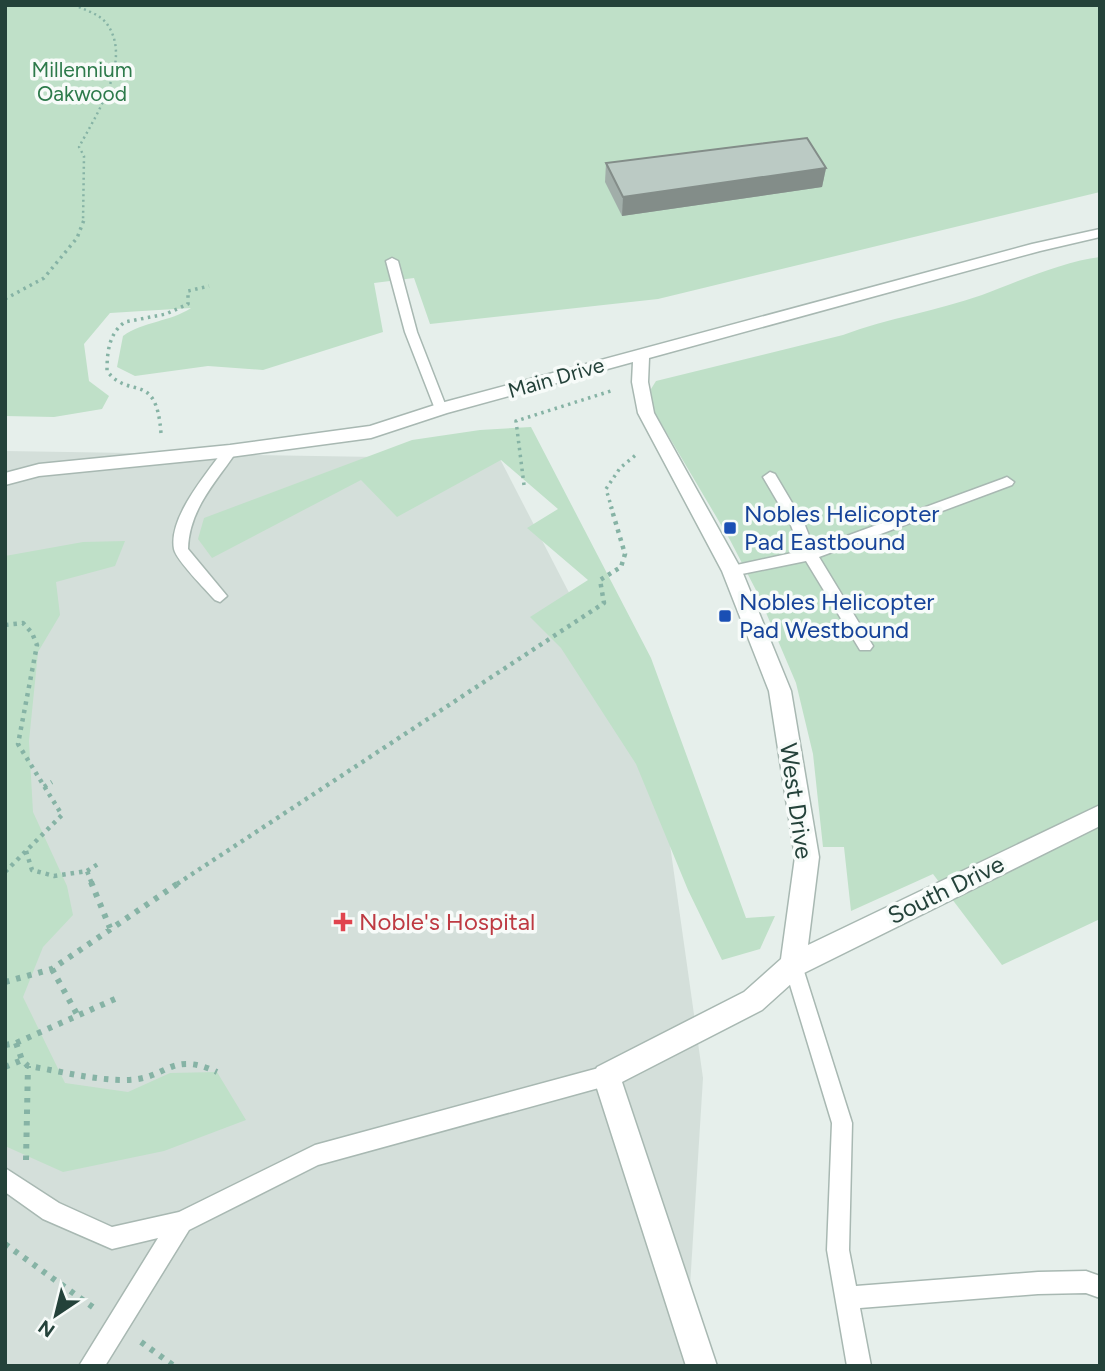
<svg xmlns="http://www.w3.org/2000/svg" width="1105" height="1371" font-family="Figtree,sans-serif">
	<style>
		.built { fill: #d4dfda }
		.green { fill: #bfe0c8 }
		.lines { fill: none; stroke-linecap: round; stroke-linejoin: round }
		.service-casing { stroke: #a8b8b2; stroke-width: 3 }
		.minor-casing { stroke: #a8b8b2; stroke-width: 3 }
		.path-far3 { stroke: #86b3a5; stroke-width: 2.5; stroke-dasharray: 2 3.5; stroke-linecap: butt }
		.path-far2 { stroke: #86b3a5; stroke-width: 3.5; stroke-dasharray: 2.5 4.5; stroke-linecap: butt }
		.path-far1 { stroke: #86b3a5; stroke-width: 4.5; stroke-dasharray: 3.5 5; stroke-linecap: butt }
		.path { stroke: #86b3a5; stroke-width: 6; stroke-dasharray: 4.5 7; stroke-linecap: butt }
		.service { fill: #fff; fill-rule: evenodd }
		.minor { fill: #fff; fill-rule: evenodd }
		.wall { fill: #a1aea9 }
		.shaded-wall { fill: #838d89 }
		.building { fill: #bbcac4; stroke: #838d89; stroke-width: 2 }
		.transit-dot { fill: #1a4fb4; stroke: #f7fbf9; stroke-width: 2.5 }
		.health-dot { fill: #e0444e; stroke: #f7fbf9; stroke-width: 2.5 }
		.labels { text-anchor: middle; stroke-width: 7; stroke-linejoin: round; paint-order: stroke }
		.far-park-label { font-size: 21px; fill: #2d7a4b; stroke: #f7fbf9 }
		.far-street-label { font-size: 21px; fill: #24423a; stroke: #f7fbf9 }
		.transit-label { font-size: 24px; fill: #164399; stroke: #f7fbf9; text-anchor: start }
		.street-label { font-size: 24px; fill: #24423a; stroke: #f7fbf9 }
		.health-label { font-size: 24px; fill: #be3a42; stroke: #f7fbf9; text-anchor: start }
	</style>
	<rect width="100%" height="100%" fill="#e6efeb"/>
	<!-- built -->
	<path class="built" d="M5,451L500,459L659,767L703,1078L685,1366H5Z"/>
	<!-- green -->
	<path class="green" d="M5,5H1100V192L658,299L430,324L414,278L374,283L383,332L263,370L208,366L135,376L117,367L123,336C144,321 170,322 191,308L110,313L84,344L89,381L109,396L102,409L54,417L5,416Z
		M1100,257V919L1002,965L933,874L851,911L844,847H823L813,754L796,683L758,594L730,540L652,408L651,389L656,381L843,335C888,318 937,311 982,295C1017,282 1064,261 1100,257Z
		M531,427L651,658L746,918L775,916L760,949L722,960L688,890L636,764L561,648L530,617L588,580L527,528L558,509L501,460L397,517L361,480L212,558L198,539L204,518L412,440L480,430Z
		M125,541L115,566L56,582L60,615L38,652L29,741L33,812L67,886L73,915L43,947L23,997L65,1083L128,1092L170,1073L217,1072L246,1120L164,1151L63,1172L5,1146V556L83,542Z"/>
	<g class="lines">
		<defs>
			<path id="service" d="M392,258L398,261L417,332L447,409L445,412H437L435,409L405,332L386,261Z
				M230,447L237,451C216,482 189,509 188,549L227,596L220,602L215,600C206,590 176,560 174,549C168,517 208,472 225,448Z
				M770,472L775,474L804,523L814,548L1002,479L1007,477L1014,482L1012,485L819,557L873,646L870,650H860L806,561L732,576L725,571L732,566L801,551L790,523L763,477Z
				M793,956L800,958L802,965L852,1123L849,1250L856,1286L1038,1272L1086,1271L1100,1276V1298L1086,1293L1038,1294L860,1308L871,1366H847L827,1250L832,1123L784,965L786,958Z
				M606,1066L613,1069L616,1076L613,1083L606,1086L318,1165L189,1230L105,1366H79L158,1238L112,1249L43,1219L5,1192V1168L59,1203L112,1227L179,1212L315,1145Z"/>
			<path id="minor" d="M1100,229V237L1040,251L649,358L648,382L654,413L742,571L791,691L819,857L808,945L1100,805V826L802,974L762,1010L622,1082L717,1366H686L593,1076L597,1067L744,992L781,959L795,857L769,691L722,571L638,413L632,382L633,362L447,413L371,438L230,457L39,476L5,485V473L39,464L230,445L370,426L441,403L1032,244Z"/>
		</defs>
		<!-- service casing -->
		<use href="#service" class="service-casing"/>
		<!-- minor casing -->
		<use href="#minor" class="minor-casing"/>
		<!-- path-far3 -->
		<path class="path-far3" d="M74,5C85,10 100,14 107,24C133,60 96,115 79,147L84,156L83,222"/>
		<!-- path-far2 -->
		<path class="path-far2" d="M5,299L44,278L77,238L84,220
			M161,433C156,369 130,401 107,371C107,352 109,333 125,322L166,314L188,304V291L209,286
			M524,485L516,421L614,390
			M612,509L606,489L620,468L637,454"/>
		<!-- path-far1 -->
		<path class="path-far1" d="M5,625L23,623L32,633L37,645L18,744L62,815L5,872
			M44,787L52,782
			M26,851L32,870L54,876L87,871L92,884
			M87,871L98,864
			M177,884L604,603L600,580L621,567L625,554L611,507"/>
		<!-- path -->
		<path class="path" d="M91,882L110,928
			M52,969L78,1016
			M5,982L52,969L180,882
			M16,1043L22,1060L28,1066C60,1071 92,1080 125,1080C168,1080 169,1050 217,1072
			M5,1045L16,1043L115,999
			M5,1067L22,1060
			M26,1160L28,1066
			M5,1244L94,1308
			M141,1342L174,1366"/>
		<!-- service -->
		<use href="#service" class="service"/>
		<!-- minor -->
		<use href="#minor" class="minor"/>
	</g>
	<!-- wall -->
	<path class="wall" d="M606,163L826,168L822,187L622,216L605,182Z"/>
	<!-- shaded-wall -->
	<path class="shaded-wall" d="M826,168L822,187L622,216L623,197Z"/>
	<!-- building -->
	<path class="building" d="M807,138L826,168L623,197L606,163Z"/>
	<!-- markers -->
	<g class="transit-dot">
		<rect x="723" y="521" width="14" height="14" rx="3.5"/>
		<rect x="718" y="609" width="14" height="14" rx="3.5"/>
	</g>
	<path class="health-dot" d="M339.5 911.5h7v7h7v7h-7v7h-7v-7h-7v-7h7z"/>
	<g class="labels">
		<!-- far-park labels -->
		<g class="far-park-label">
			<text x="82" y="77">Millennium<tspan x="82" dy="24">Oakwood</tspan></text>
		</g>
		<!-- far-street labels -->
		<g class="far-street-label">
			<text transform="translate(556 378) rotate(-16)" y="7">Main Drive</text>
		</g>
		<!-- transit labels -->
		<g class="transit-label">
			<text x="744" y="522">Nobles Helicopter<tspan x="744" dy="28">Pad Eastbound</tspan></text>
			<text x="739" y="610">Nobles Helicopter<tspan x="739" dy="28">Pad Westbound</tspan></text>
		</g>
		<!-- street labels -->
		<g class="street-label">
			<text transform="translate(796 801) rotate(82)" y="8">West Drive</text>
			<text transform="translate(946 890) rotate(-26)" y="8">South Drive</text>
		</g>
		<!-- health labels -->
		<g class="health-label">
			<text x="359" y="930">Noble's Hospital</text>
		</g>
	</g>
	<!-- border -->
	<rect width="1105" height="1371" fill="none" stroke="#24423a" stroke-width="14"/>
	<!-- north arrow -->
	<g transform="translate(56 1315) rotate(215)" stroke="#f7fbf9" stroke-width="5" paint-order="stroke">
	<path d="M0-5L12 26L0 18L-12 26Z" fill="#24423a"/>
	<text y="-10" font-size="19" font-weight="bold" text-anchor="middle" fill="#24423a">N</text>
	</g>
</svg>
